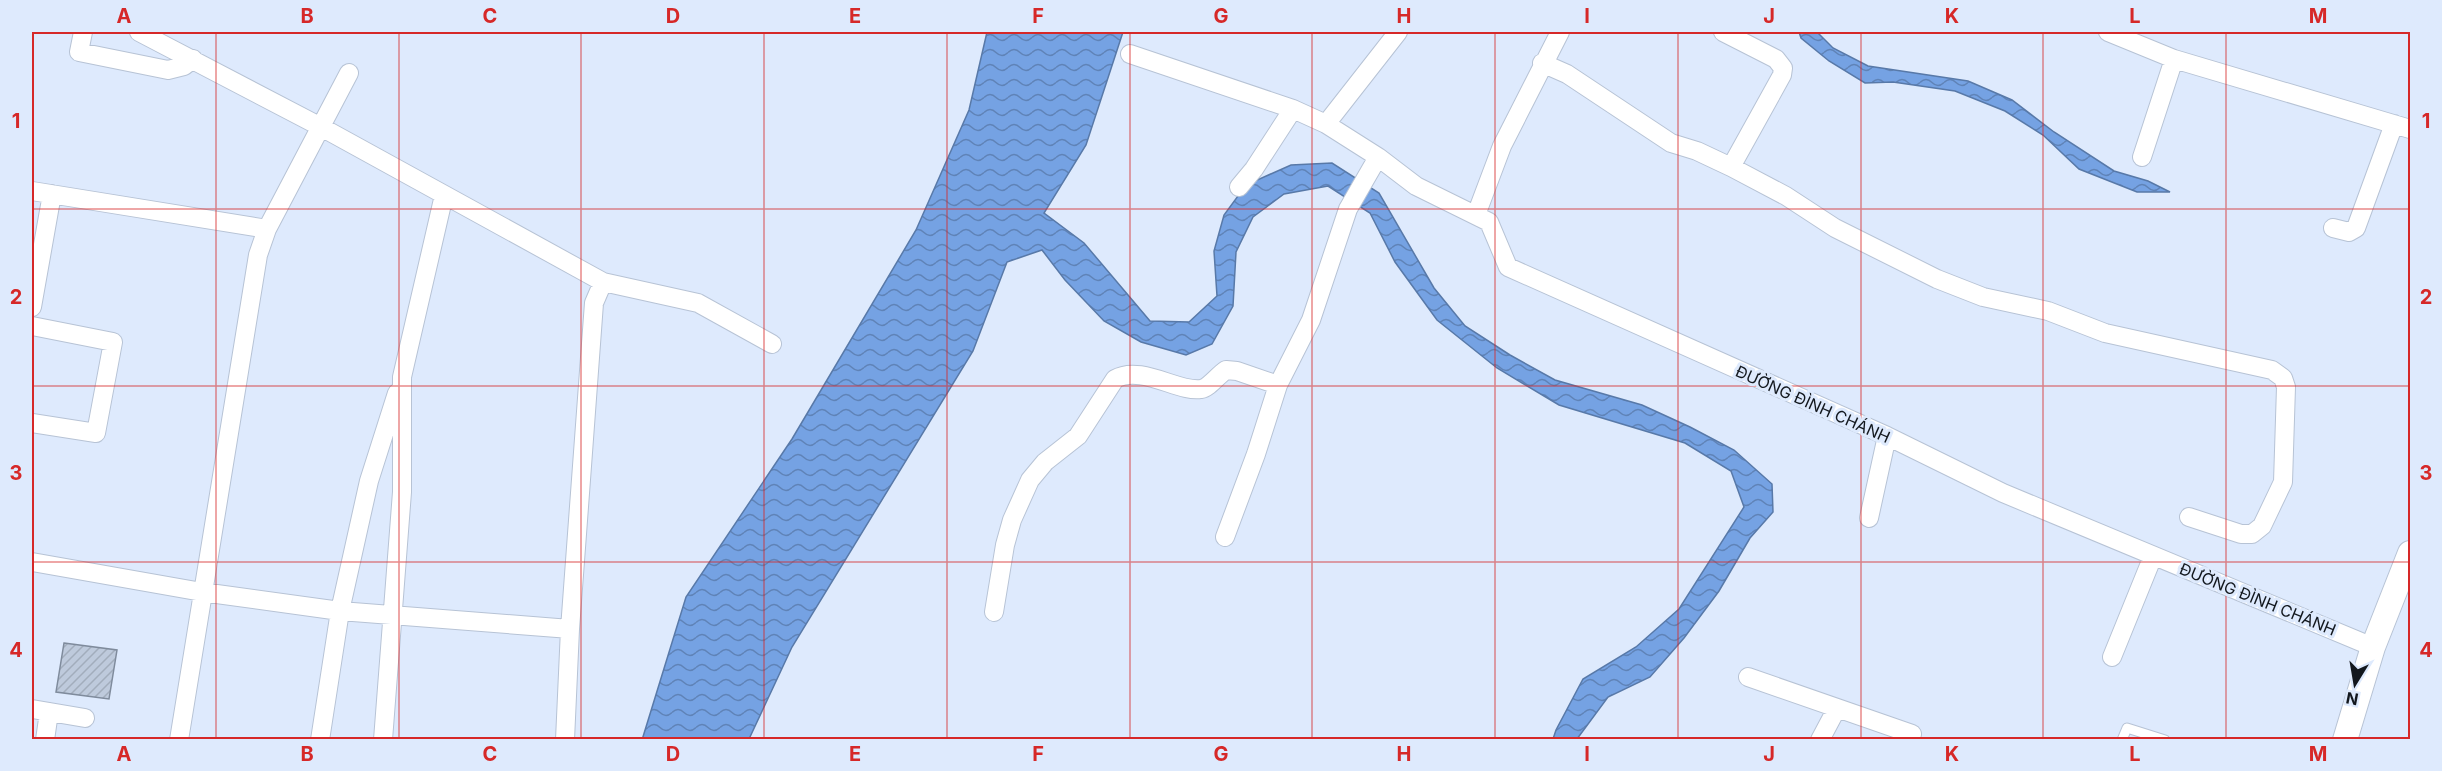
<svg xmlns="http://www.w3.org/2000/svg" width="2442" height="771" font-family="Inter,sans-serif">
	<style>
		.water { fill: url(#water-waves); stroke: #5879a8; stroke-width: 1.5 }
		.building { fill: url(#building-hatch); stroke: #7f8b9c; stroke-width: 1.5 }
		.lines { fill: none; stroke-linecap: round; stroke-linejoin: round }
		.lane-casing { stroke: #b7c3d5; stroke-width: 11 }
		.street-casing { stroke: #b7c3d5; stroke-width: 20 }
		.secondary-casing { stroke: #b7c3d5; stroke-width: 26 }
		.lane { stroke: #fff; stroke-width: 9 }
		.street { stroke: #fff; stroke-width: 18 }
		.secondary { stroke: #fff; stroke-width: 24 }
		.grid { fill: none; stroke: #d62828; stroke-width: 1.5; stroke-opacity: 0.55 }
		.labels { text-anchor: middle; stroke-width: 6; stroke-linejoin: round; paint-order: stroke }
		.street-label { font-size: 16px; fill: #13181e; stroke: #deeafd }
		.neatline { fill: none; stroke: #d62828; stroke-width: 2 }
		.grid-label { font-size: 20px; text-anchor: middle; font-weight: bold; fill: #d62828 }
	</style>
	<defs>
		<pattern id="water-waves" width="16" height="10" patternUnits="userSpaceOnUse" patternTransform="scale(1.5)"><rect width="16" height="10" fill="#75a2e3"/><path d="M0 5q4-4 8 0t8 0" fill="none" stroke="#5f83b7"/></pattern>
		<pattern id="building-hatch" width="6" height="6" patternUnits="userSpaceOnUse" patternTransform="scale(1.5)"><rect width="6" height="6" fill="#becadc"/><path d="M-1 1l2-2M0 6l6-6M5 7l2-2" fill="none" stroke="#a2adbc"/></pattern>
	</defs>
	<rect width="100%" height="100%" fill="#deeafd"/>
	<!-- water -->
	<path class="water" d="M987,32H1123L1086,145L1044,213L1084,243L1150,321L1189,322L1217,296L1214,251L1224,215L1246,185L1291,165L1332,163L1379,193L1434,288L1465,326L1510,355L1555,380L1642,405L1690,427L1734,450L1772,484L1773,512L1750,538L1719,591L1684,638L1650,677L1608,697L1577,739H1553L1556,730L1583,679L1636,647L1679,609L1744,507L1731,471L1685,443L1559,405L1497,368L1437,320L1395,262L1370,213L1328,186L1284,194L1253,217L1236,252L1233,306L1212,344L1186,355L1141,342L1104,321L1065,280L1042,250L1007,262L973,351L792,647L749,739L642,740L686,597L792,439L916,230L969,110Z
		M1799,32H1817L1833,48L1868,66L1968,81L2012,100L2054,132L2114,171L2148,181L2170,192H2137L2079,169L2043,135L2005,111L1955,91L1893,82L1865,83L1829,61L1801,38Z"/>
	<!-- building -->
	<path class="building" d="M64,643L117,650L109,699L56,692Z"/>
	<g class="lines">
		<defs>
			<path id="lane" d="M2122,740L2127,728L2165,740"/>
			<path id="street" d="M83,32L79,52L168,70L184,66L193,59
				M139,32L321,127L603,282L698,303L772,344
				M1723,32L1776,59L1783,68L1782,75L1731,167
				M2108,32L2174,59L2410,129
				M1130,54L1293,109L1326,124L1378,157L1416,186L1489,222L1508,267L1887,436L2003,493L2373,647
				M1542,63L1567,74L1671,143L1697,151L1731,167L1786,196L1835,228L1937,279L1983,297L2048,311L2105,333L2272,370L2283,378L2286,387L2283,482L2262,526L2252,534H2241L2189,517
				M1326,124L1398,32
				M2142,157L2174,59
				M1239,187L1254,169L1293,109
				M32,191L267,229
				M1476,215L1502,146L1560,32
				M2333,228L2349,232L2356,228L2394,124
				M32,307L52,194
				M32,326L113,342L96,433L32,423
				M1869,518L1887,436
				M1225,537L1256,454L1278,385L1311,320L1348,209L1378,157
				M32,562L202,592L340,611L570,629
				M994,612L1005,545L1012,520L1030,480L1045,462L1078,436L1115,379C1141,364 1179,393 1201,389C1209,388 1218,375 1226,370L1237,371L1278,385
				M2112,657L2153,556
				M1748,677L1912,734
				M32,709L85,718
				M45,740L49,712
				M179,740L258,255L267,229L349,73
				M320,740L340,611L369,481L397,393
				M383,740L402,492V377L444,195
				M565,740L570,629L594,303L603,282
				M1820,740L1837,708"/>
			<path id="secondary" d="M2345,740L2373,647L2410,553"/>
		</defs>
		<!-- lane casing -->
		<use href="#lane" class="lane-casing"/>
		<!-- street casing -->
		<use href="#street" class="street-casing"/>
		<!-- secondary casing -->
		<use href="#secondary" class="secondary-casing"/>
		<!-- lane -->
		<use href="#lane" class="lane"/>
		<!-- street -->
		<use href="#street" class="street"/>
		<!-- secondary -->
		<use href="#secondary" class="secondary"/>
	</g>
	<!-- grid -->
	<path class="grid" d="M216,32V740M399,32V740M581,32V740M764,32V740M947,32V740M1130,32V740M1312,32V740M1495,32V740M1678,32V740M1861,32V740M2043,32V740M2226,32V740M32,209H2410M32,386H2410M32,562H2410"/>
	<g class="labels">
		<!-- street labels -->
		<g class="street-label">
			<text transform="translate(1813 404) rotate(24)" y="6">ĐƯỜNG ĐÌNH CHÁNH</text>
			<text transform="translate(2258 599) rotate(22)" y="6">ĐƯỜNG ĐÌNH CHÁNH</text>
		</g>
	</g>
	<!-- border -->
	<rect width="2442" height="771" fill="none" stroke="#deeafd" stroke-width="66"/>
	<!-- north arrow -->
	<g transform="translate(2355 684) rotate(191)" stroke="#deeafd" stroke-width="4.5" paint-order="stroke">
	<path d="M0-4.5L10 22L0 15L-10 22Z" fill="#13181e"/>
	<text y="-9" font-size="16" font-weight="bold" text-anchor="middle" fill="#13181e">N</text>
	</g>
	<rect x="33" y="33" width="2376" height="705" class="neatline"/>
	<g class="grid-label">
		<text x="124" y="23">A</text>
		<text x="307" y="23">B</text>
		<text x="490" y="23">C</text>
		<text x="673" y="23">D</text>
		<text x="855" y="23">E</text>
		<text x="1038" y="23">F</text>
		<text x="1221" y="23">G</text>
		<text x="1404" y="23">H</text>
		<text x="1587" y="23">I</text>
		<text x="1769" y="23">J</text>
		<text x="1952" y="23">K</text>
		<text x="2135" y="23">L</text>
		<text x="2318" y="23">M</text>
		<text x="16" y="128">1</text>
		<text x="2426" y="128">1</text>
		<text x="16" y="304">2</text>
		<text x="2426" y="304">2</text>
		<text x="16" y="480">3</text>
		<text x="2426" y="480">3</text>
		<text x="16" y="657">4</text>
		<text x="2426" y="657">4</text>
		<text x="124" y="761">A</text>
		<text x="307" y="761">B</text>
		<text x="490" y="761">C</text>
		<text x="673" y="761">D</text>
		<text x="855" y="761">E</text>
		<text x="1038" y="761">F</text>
		<text x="1221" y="761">G</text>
		<text x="1404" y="761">H</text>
		<text x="1587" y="761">I</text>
		<text x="1769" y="761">J</text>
		<text x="1952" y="761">K</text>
		<text x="2135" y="761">L</text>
		<text x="2318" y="761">M</text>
	</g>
</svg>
